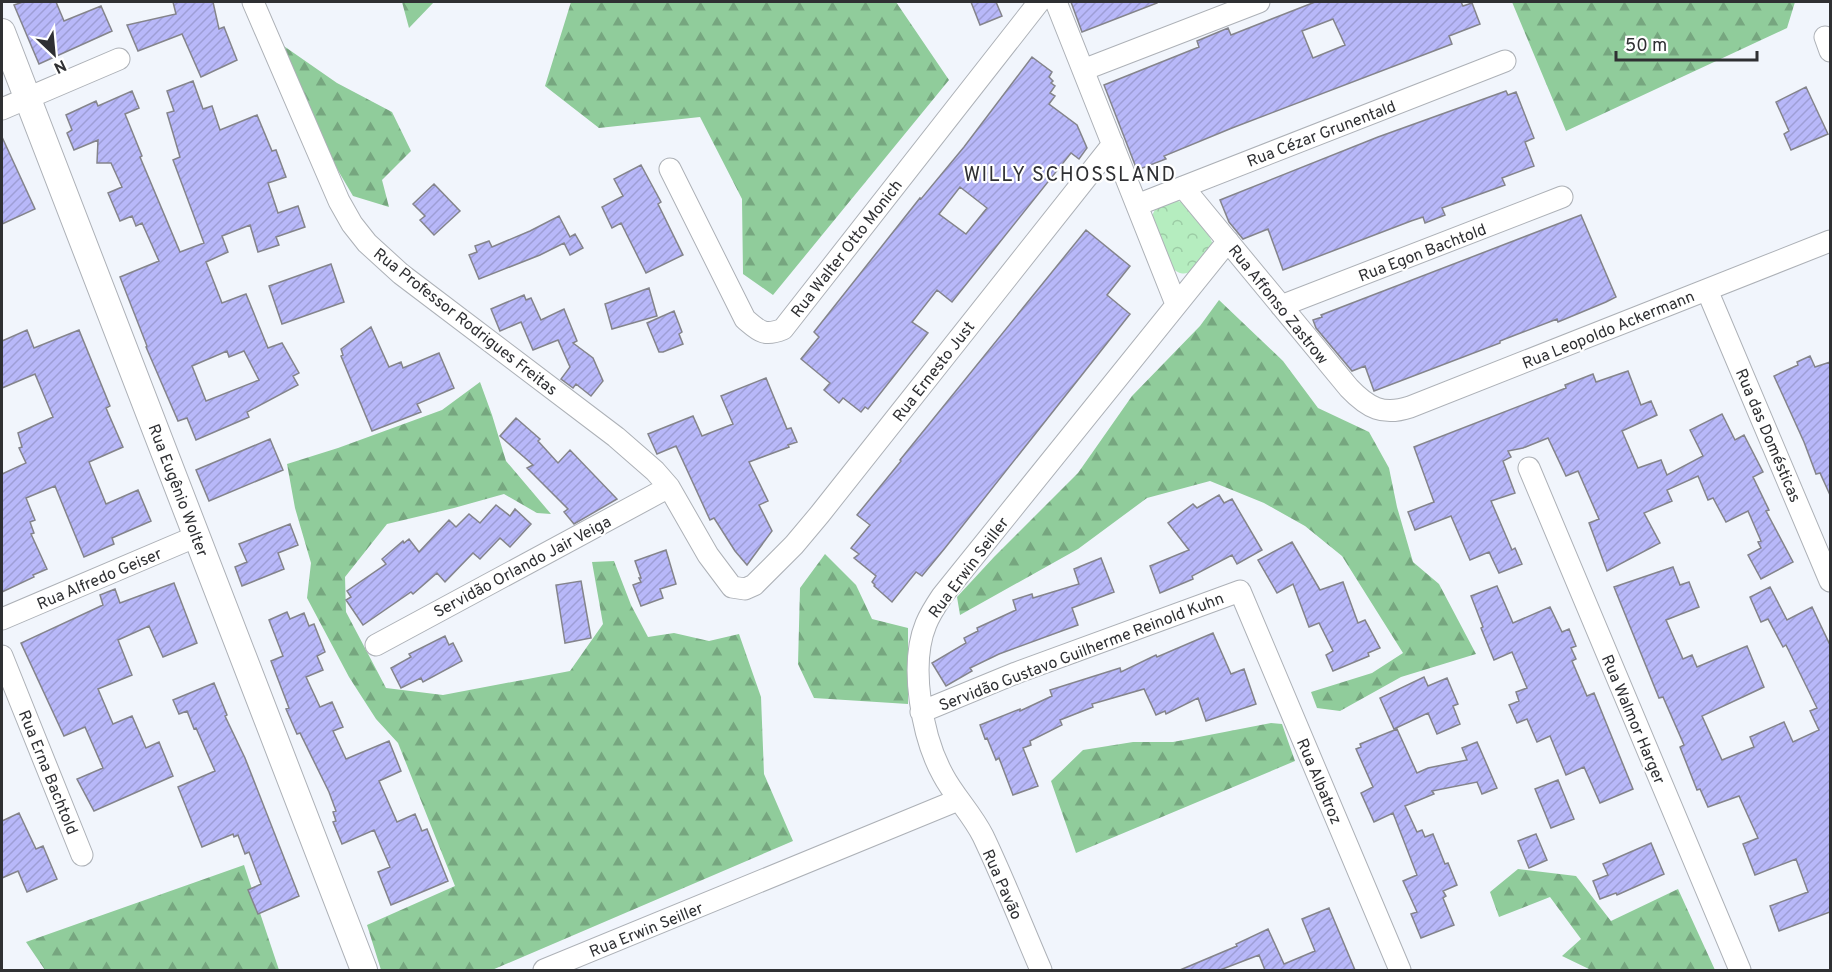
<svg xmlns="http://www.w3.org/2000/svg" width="1832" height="972" font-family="Overpass,sans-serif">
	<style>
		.forest { fill: url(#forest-firs) }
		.park { fill: url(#park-crowns) }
		.building { fill: url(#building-hatch); stroke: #84848b; stroke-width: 1.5; fill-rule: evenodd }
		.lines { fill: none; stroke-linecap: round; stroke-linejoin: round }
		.minor-casing { stroke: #adb1b7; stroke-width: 23 }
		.tertiary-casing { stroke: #adb1b7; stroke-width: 28 }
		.minor { stroke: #fff; stroke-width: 21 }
		.tertiary { stroke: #fff; stroke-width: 26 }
		.labels { text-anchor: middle; stroke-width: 4.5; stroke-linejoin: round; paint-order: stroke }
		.street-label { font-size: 16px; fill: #2f3033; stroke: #fff }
		.quarter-label { font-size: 20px; letter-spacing: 1.5px; fill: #2f3033; stroke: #fff }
	</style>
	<defs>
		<pattern id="forest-firs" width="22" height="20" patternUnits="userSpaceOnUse" patternTransform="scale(1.5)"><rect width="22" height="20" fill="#90cc9b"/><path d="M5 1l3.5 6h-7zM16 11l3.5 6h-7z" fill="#76a67f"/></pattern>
		<pattern id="park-crowns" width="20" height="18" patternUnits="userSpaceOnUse" patternTransform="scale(1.5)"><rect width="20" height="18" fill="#b5edbf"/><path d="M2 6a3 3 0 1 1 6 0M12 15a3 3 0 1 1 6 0" fill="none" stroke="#9ccca5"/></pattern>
		<pattern id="building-hatch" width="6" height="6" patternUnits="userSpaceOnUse" patternTransform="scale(1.5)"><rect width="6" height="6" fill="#b8b8f9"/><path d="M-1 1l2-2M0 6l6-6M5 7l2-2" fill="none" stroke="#9e9ed6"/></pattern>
	</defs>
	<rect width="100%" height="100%" fill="#f1f5fc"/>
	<!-- forest -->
	<path class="forest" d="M402,2H434L409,28Z
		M571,2H896L949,80L773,295L743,274L742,199L700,117L599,128L545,86Z
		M1512,2H1795L1787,28L1566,131Z
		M278,42L337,83L392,112L411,151L382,180L389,207L353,196L329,155Z
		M1219,300L1283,361L1318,408L1369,432L1389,468L1397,507L1413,562L1439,584L1476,654L1401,677L1340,711L1317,708L1311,692L1372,673L1403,653L1342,556L1305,526L1264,503L1210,481L1147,498L1078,549L960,615L957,597L994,557L1078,473L1132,396L1200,326Z
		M480,382L492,415L506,461L551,514L537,513L504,494L454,508L387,524L345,577L346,612L386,688L443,695L570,671L603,624L592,562L614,561L631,605L648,637L674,633L709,641L739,634L761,697L764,774L793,841L492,970H381L367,925L455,886L398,743L376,719L349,677L307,598L311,563L295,508L287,464L338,448L442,410Z
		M825,554L856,585L872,619L908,628V704L814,698L798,664L800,588Z
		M1271,723L1282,724L1295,761L1076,853L1051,781L1083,750L1133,742H1173Z
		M244,865L279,970H45L26,942Z
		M1518,869L1576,876L1611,921L1678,889L1715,970H1591L1562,956L1581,939L1550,897L1499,917L1490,892Z"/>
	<!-- park -->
	<path class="park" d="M1173,200C1176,201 1179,201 1182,202C1191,208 1211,235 1213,245C1203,259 1190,286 1171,267L1152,216L1156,207Z"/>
	<!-- building -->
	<path class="building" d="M23,2H56L64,21L101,6L112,31L39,64L14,5Z
		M173,2H213L219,29L224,27L237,60L201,77L182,34L138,51L127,25L176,14Z
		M971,2H996L1002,16L980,25Z
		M1071,2H1157V3L1082,32Z
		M1315,2H1461L1463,6L1472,3L1480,24L1449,36L1452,44L1232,128L1164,156L1166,159L1137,170L1104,85L1199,47L1197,41L1228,28L1231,35ZM1333,19L1345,45L1313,58L1302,31Z
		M1032,57L1052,72L1049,77L1053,81L1051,83L1055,86L1050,93L1055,96L1049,104L1077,125L1087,148L1079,159L1071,153L952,302L937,290L912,322L928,333L868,409L865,407L861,412L843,398L839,403L824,390L830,383L801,359L819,337L814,332L920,198L921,199L964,147ZM960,187L987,208L966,234L939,214Z
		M193,81L203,109L212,106L220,130L257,115L272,151L276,150L286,177L268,183L278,213L298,206L305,227L276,237L279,245L258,252L250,225L222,236L228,252L206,262L222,303L246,294L268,348L282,343L299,373L293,376L298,385L247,412L249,417L196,440L187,418L178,421L146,347L147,346L120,277L159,261L142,223L136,226L132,216L120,221L108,193L122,187L111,163H97L98,140L74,150L67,133L72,130L66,115L96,101L98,106L132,91L139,108L125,114L142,156L140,157L180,252L204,243L173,160L180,157L167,113L174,111L167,91ZM227,351L229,357L244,351L259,380L206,401L192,366Z
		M1806,87L1828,134L1791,150L1784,134L1789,131L1776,102Z
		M1506,91L1508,95L1516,92L1534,138L1525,142L1534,166L1502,178L1505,185L1442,208L1445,215L1425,223L1423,217L1411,221L1283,270L1268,229L1243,239L1229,222L1220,200L1378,137Z
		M2,137L35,209L2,224Z
		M641,165L661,202L658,204L683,255L646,273L621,223L612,228L602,207L623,196L614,179Z
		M434,184L460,211L434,235L420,220L425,216L413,204Z
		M1581,215L1616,297L1606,302L1558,322L1557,319L1505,339L1500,341V343L1374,391L1365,366L1352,371L1316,328L1313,320L1322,317L1321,315Z
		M559,216L570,237L575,234L583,248L570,255L564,243L540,255L479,279L469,255L477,252L475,246L489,241L492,247L530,231Z
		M1086,230L1130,266L1107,295L1130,314L945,548L922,576L916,572L892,602L874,586L875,585L872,582L876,576L854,558L859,554L851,548L870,525L857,515L901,461L900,460Z
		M331,264L344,302L282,324L269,286Z
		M649,288L657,316L612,329L605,304Z
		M524,295L526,300L531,298L541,320L564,309L577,341L573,343L593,358L603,381L591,396L576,384L573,388L561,379L570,367L558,340L533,350L521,322L500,331L491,309Z
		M674,311L682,332L679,334L683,344L663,352H659L647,323Z
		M371,327L389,367L401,362L403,368L439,353L454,388L417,404L421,412L372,431L341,356L343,355L341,349Z
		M27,330L34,348L79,330L110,406L106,408L123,447L89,462L106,504L138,490L151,521L112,538L114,544L84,557L55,486L26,498L35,520L30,522L34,533L31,534L47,569L33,575L34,577L2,592V474L26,463L19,448L22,447L18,433L53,417L35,374L2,388V341Z
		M1810,356L1815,367L1830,362V495L1820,473L1816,474L1804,442L1774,376L1798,365L1797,362Z
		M1628,371L1641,405L1651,401L1657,415L1622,431L1638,468L1661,460L1667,475L1703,456L1690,430L1722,414L1735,440L1744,435L1763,472L1753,477L1769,510L1766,511L1793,562L1761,579L1748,555L1761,548L1758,542L1761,541L1748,511L1726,522L1713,498L1708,500L1698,476L1667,490L1672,501L1644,513L1660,543L1607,571L1589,523L1599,519L1578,471L1566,476L1548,438L1523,448L1508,451L1511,457L1503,461L1515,493L1491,501L1512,550L1515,548L1522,564L1499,573L1489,552L1470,560L1451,516L1415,530L1408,512L1434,502L1414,447L1566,388L1565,385L1593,374L1596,382Z
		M766,378L787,429L791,428L797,442L788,445L789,447L749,462L768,501L759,505L772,531L747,565L735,551L714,518L710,520L676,446L657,454L648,434L693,416L702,436L733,424L721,396Z
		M516,418L540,439L538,441L558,463L570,450L617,499L574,524L564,512L568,509L527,468L533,465L500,436Z
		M270,439L283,470L209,501L196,470Z
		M1219,495L1224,503L1232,499L1262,550L1237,564L1232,555L1192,576L1193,579L1160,593L1150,566L1189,550L1168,523L1193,504L1197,508Z
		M496,505L510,516L515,509L531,524L510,547L500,538L480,559L473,553L445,582L437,573L413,594L411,592L363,625L346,600L351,597L347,591L386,564L382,559L403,541L404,543L409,539L419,552L449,520L456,527L469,514L480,523Z
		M290,524L298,545L278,553L284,569L242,586L235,567L247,562L239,544Z
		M1292,542L1320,590L1343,582L1358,623L1365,620L1380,648L1368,653L1369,656L1333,671L1326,655L1333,651L1319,623L1309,627L1293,584L1277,593L1258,560Z
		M666,550L676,584L660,589L663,598L641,606L633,585L641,582L639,578H641L635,561Z
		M1101,558L1114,592L1072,608L1078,625L999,654L970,668L972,671L946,686L932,663L966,643L964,638L978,631L977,628L1016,610L1013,600L1032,594L1033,598L1079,584L1074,569Z
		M1673,567L1680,585L1689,582L1699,607L1666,620L1683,659L1692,655L1697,667L1747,646L1764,687L1702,716L1722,760L1754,747L1750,737L1784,722L1793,742L1819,730L1810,711L1817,708L1786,645L1783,647L1768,619L1761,622L1750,597L1770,587L1787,620L1812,607L1830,645V912L1779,931L1770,906L1808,892L1796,859L1755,875L1743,844L1758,838L1739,796L1708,807L1700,789L1697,790L1680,747L1684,745L1663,697L1659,698L1614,587Z
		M581,581L591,638L565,643L556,585Z
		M174,583L197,643L163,657L149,626L118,640L132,675L98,689L113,724L132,716L146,748L159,742L173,776L94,811L77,779L103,768L85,727L64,736L21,643L103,605L100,595L115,589L120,603Z
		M1497,586L1513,623L1550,607L1562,632L1569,629L1576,646L1571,648L1576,659L1572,661L1587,696L1594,693L1633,789L1600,803L1584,767L1566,775L1550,736L1537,742L1527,719L1517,723L1509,705L1519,701L1516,692L1527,688L1512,652L1494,660L1481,628L1483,627L1471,596Z
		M287,612L290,619L304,613L309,626L314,624L325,652L317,656L323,670L306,677L320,707L332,702L343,727L333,731L346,759L389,741L401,771L379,781L397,822L415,814L422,831L427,829L448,881L391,905L378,872L390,867L374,830L342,844L333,822L336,821L333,812L336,811L329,792L300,733L297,734L286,709L289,708L271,661L283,656L269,620Z
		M1213,633L1231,674L1244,669L1256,704L1206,721L1198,698L1166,714L1165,711L1156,715L1144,689L1092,704L1093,707L1060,720L1062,725L1030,741L1031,745L1023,748L1038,786L1013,795L999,758L996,760L987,738L985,739L980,725L1020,709V711L1052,696L1050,690L1120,668L1121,672L1156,655L1157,657Z
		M445,636L449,645L453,643L462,661L423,682L421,678L401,688L391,668L411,657L409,654Z
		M1424,677L1428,686L1447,678L1458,704L1453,706L1460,724L1437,734L1428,713L1394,729L1380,698Z
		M214,683L227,715L225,716L245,758L299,896L258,914L248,890L261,884L249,852L245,854L238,835L234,837L233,834L202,847L178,787L215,771L196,728L194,729L187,711L179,714L173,700Z
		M1397,729L1417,773L1428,768L1467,760L1462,748L1477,742L1497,788L1482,794L1477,782L1432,791L1434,794L1405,806L1417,832L1422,830L1425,837L1433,834L1445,864L1448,863L1457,885L1443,891L1446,896L1443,898L1454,925L1421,938L1411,914L1417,912L1403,881L1417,875L1393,813L1374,822L1361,793L1373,787L1356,749L1361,747L1360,744Z
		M1558,780L1574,819L1551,828L1535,789Z
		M19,813L36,849L43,846L57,879L27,892L18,871L2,878V821Z
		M1536,834L1547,860L1529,868L1518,841Z
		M1651,843L1664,874L1617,895L1616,893L1600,899L1593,881L1608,875L1603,864Z
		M1329,908L1355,970H1265L1259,955L1220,970H1180L1237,946L1236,944L1268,929L1284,964L1315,951L1302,919Z"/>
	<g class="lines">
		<defs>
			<path id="minor" d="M253,2L339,201L352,224L367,243L401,274L616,437L655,471L669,487L708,555L732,587L745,589L754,585L794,545L820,514L1113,144
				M1056,2L1176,304
				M1825,37L1830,51
				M1083,70L1259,2
				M2,109L119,59
				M670,169L745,319C759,331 764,337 783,329L1039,2
				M1183,187L1349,388C1368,408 1383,416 1410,407L1830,241
				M1137,205L1505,61
				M1707,290L1830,581
				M1281,306L1562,197
				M1529,468L1740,970
				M2,619L197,536
				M376,645L669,487
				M2,656L82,855
				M921,712L1016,673L1240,591L1400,970
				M544,970L958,800
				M1041,970C1022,926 1004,880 983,836C972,814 954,796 943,775C922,737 909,665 926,624C930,614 936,605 942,596L1228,241"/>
			<path id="tertiary" d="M2,32L364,970"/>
		</defs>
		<!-- minor casing -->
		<use href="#minor" class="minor-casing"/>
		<!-- tertiary casing -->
		<use href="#tertiary" class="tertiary-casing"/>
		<!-- minor -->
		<use href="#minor" class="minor"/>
		<!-- tertiary -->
		<use href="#tertiary" class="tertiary"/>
	</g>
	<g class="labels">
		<!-- street labels -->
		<g class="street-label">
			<text transform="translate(1321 133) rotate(-21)" y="6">Rua Cézar Grunentald</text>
			<text transform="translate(846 248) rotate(-52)" y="6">Rua Walter Otto Monich</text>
			<text transform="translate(1422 252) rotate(-21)" y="6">Rua Egon Bachtold</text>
			<text transform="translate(1279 304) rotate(51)" y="6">Rua Affonso Zastrow</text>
			<text transform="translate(466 321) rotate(38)" y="6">Rua Professor Rodrigues Freitas</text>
			<text transform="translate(1608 329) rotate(-22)" y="6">Rua Leopoldo Ackermann</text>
			<text transform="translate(933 371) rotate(-52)" y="6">Rua Ernesto Just</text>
			<text transform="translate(1769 435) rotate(67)" y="6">Rua das Domésticas</text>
			<text transform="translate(179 490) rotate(69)" y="6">Rua Eugênio Wolter</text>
			<text transform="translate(522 566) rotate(-28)" y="6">Servidão Orlando Jair Veiga</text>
			<text transform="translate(968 567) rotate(-53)" y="6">Rua Erwin Seiller</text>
			<text transform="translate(99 578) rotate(-23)" y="6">Rua Alfredo Geiser</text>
			<text transform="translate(1081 651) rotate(-21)" y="6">Servidão Gustavo Guilherme Reinold Kuhn</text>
			<text transform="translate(1634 719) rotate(67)" y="6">Rua Walmor Harger</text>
			<text transform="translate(49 772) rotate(68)" y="6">Rua Erna Bachtold</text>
			<text transform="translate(1320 781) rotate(67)" y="6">Rua Albatroz</text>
			<text transform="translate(1003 884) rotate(66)" y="6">Rua Pavão</text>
			<text transform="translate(646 929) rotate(-22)" y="6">Rua Erwin Seiller</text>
		</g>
		<!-- quarter labels -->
		<g class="quarter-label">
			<text x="1070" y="181">WILLY SCHOSSLAND</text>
		</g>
	</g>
	<!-- border -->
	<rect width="1832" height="972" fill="none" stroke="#2f3033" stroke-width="6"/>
	<!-- north arrow -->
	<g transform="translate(54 54) rotate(154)" stroke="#ffffff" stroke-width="4.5" paint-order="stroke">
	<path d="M0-4.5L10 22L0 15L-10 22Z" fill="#2f3033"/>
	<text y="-9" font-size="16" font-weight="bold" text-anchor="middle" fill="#2f3033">N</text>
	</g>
	<!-- scale -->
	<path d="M1616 51v9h141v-9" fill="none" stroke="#2f3033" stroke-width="3"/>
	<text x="1625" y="51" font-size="18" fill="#2f3033" stroke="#ffffff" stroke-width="4.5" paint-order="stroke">50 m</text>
</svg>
